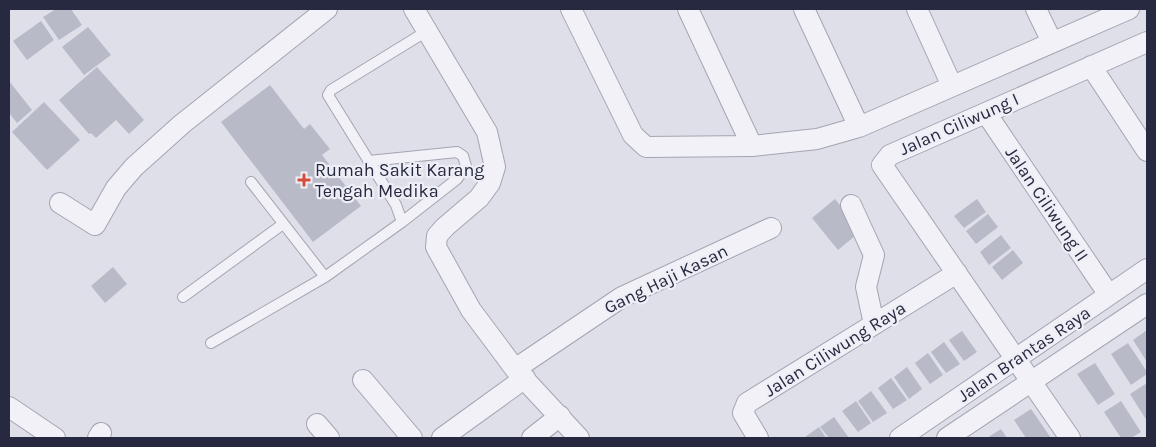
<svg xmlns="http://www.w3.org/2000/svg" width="1156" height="447" font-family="Karla,sans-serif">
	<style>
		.building { fill: #b8bac8 }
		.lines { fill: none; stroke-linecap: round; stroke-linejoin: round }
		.service-casing { stroke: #a3a5b2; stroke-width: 12 }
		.minor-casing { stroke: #a3a5b2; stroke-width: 22 }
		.service { stroke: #f1f1f7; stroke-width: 10 }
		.minor { stroke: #f1f1f7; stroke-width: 20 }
		.poi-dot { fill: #d44e3d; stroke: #eeeff6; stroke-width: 2 }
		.labels { text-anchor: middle; stroke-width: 4.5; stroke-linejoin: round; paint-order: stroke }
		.street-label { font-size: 18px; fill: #272940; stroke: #eeeff6 }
		.poi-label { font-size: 18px; fill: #272940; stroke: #eeeff6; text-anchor: start }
	</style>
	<rect width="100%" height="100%" fill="#dedfe8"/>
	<!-- building -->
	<path class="building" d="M56,9H71L82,25L59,40L43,17Z
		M41,21L54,40L27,60L13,41Z
		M88,27L111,55L84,75L62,47Z
		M97,67L144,120L129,134L116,120L96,138L91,133L89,134L59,100Z
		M9,81L32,110L17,123L9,113Z
		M270,85L304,129L310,124L330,149L322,155L361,206L313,242L221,122Z
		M44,102L80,140L47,170L12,132Z
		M835,199L861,231L838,250L812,218Z
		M977,199L986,212L964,228L954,216Z
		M988,214L998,227L976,244L966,231Z
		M1001,235L1011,248L989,265L980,252Z
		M1013,250L1023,263L1002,280L992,267Z
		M113,267L127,284L105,303L91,286Z
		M1147,330V362L1133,340Z
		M962,331L977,352L964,361L949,340Z
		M944,342L960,364L946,373L931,352Z
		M1128,343L1147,372V374L1131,385L1111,354Z
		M928,353L943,375L930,384L915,363Z
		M1095,363L1115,394L1098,405L1077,374Z
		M907,367L922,389L909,399L894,377Z
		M891,378L907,400L893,409L878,388Z
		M1147,383V421L1130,394Z
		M871,391L887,413L873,422L858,401Z
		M856,401L871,423L858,432L842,411Z
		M1121,401L1141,432L1131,438H1121L1104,412Z
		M1031,409L1051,438H1026L1014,420Z
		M834,417L849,438H829L820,427Z
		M819,427L826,438H806L805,437Z
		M1001,429L1007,438H987Z"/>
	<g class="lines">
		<defs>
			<path id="service" d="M369,161L457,152L463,156L466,166L457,179L402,222
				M251,182L325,277
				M183,297L283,224
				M211,343L325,277L402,222L396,205L328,95L331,90L427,31"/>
			<path id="minor" d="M414,9L487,132L495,167L490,183L479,198L445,227L437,236L436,247L471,310L515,369L579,438
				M571,9L633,135L646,147L752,146L817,139L859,127L1129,9
				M688,9L752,146
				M804,9L859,127
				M917,9L952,86
				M1036,9L1052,42
				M1091,66L1147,151
				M986,113L1109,295
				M60,203L95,225L116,188L134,167L182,124L327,9
				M851,205L874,255L866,287L874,324
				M515,369L622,297L771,228
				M363,380L412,438
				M9,407L55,438
				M317,424L329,438
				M98,438L101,433
				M442,438L525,378
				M532,438L560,416
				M758,438L743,413L747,403L957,273
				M900,438L1147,269
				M947,438L1147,304
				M1070,438L882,165L890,155L1147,42"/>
		</defs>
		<!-- service casing -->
		<use href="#service" class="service-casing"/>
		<!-- minor casing -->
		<use href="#minor" class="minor-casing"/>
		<!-- service -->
		<use href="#service" class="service"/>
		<!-- minor -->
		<use href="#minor" class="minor"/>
	</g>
	<!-- markers -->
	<path class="poi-dot" d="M301.5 172.5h5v5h5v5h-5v5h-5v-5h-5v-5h5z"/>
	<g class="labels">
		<!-- street labels -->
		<g class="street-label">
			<text transform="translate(959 124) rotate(-24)" y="6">Jalan Ciliwung I</text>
			<text transform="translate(1047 204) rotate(56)" y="6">Jalan Ciliwung II</text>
			<text transform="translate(666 279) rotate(-26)" y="6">Gang Haji Kasan</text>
			<text transform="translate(835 349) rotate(-32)" y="6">Jalan Ciliwung Raya</text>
			<text transform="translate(1024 354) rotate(-34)" y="6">Jalan Brantas Raya</text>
		</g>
		<!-- poi labels -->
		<g class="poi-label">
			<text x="315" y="176">Rumah Sakit Karang<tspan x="315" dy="21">Tengah Medika</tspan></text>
		</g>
	</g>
	<!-- border -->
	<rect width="1156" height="447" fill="none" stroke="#272940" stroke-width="20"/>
</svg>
